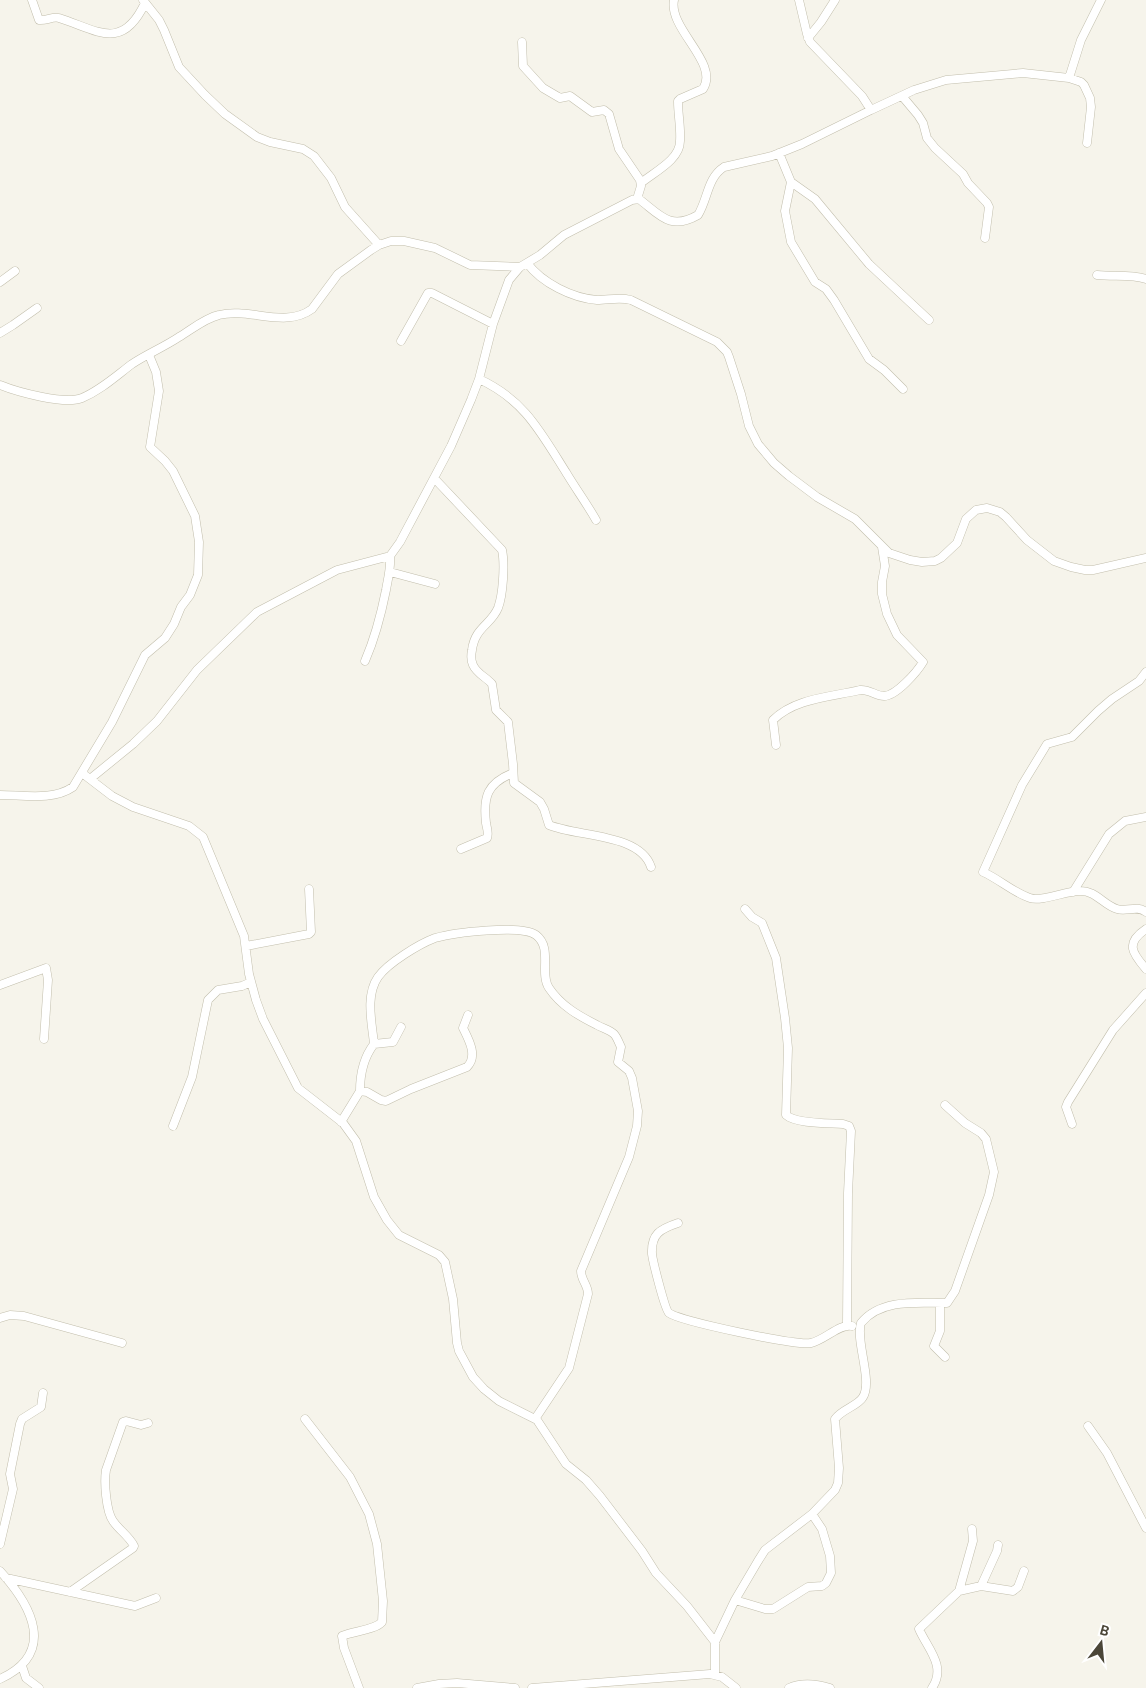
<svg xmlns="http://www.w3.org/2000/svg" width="1146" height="1688" font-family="'DM Sans',sans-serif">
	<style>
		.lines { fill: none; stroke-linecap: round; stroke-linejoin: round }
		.minor-casing { stroke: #c2beac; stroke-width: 9 }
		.minor { stroke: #fff; stroke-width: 8 }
	</style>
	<rect width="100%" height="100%" fill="#f6f4eb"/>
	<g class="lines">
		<defs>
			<path id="minor" d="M32,0L39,20C46,21 53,16 59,18C97,30 122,52 145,3
				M143,0L159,20L164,30L179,67L205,95L225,114L257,137L270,142L303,149L314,156L331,178L345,207L379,245
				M799,0L807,34L810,42L862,96L871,110
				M808,38L821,22L835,0
				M522,42L523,66L543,88L560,98L570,96L592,112L604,110L609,114L619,149L640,180L641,186L637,199
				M1069,78L1081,82L1084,85L1090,98L1091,107L1087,143
				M902,96L918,115L923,123L927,138L935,148L963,174L968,183L987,203L989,207L985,238
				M779,153L791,182L785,211L791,242L815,282L826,289L834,300L869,359L884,370L903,389
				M791,182L815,199L869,264L929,320
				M641,183C654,172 680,160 680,141C681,128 678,115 678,101L680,99L703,89C720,63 668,29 674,0
				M527,263C542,283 572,298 597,300C609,300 619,297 631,300L717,342L727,352L729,357L741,394L749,426L758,444L774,463L789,476L817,497L855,519L889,553L910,560L922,562L935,561L941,558L957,543L966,519L976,510L987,508L1000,512L1006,517L1027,540L1054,561L1071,567L1085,570H1093L1146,558
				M1097,275C1113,277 1131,274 1146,279
				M0,282L15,271
				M0,333L13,325L37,308
				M401,341L428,293H432L493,324
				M479,379C525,400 541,433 567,474C576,489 587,504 596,520
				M0,385C17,392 65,405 82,398C101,390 116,376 132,364C147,354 164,347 179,337C191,330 205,318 219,315C249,307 285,329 312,309L338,274L371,250L379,245L391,241H404L435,248L470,265L520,267
				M434,478L502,550C505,564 503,595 498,608C491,625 475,627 472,650C471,655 471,661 473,665C477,674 486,677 492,684L496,710L508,722L513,764L514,783L540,802L544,809L549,825C577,837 640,833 651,867
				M390,572L435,584
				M365,661C375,638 381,615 386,590C388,578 391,568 390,556
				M1146,672L1139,681L1112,699L1098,711L1072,737L1047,744L1022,785L983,872C999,879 1014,893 1030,898C1041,902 1066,891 1079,891C1096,890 1103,905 1117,909C1127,912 1137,905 1146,912
				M776,745L773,720C795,698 831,697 860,690C869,689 876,696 884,696C896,696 917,672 923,662L897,635L887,614L882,594V582L885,566L882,547
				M82,773L112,796L133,807L189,826L203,837L244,936L249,974L256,1000L263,1019L298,1088L343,1123L356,1141L374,1197L387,1220L399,1235L439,1255L445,1262L453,1299L457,1343L459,1351L473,1377L484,1389L499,1401L537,1420L566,1464L586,1480L600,1496L642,1551L656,1573L687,1606L715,1642
				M90,779L133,744L157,721L197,670L257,612L337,570L390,556L400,542L451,446L471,400L479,379L493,324L509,280L520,267L540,255L564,235L632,200L639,199C660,215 670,231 698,215C708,199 707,178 724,167L772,156L802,144L871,110L914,90L946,80L1023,73L1069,78L1081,40L1101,0
				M0,795C23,795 53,801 73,787L112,722L145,655L165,638L174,624L181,607L190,595L198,575L199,542L195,516L173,471L165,461L150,447L159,391L156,372L149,355
				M461,849L487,838C489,833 487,829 486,823C483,797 487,783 513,773
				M1073,892L1109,834L1125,821L1146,817
				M745,909L752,917L762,923L776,958L785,1018L788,1048L786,1115C796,1124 829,1123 843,1124L849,1126L851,1131L848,1193L847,1325
				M1146,929C1125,943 1132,953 1146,969
				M246,946L309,934L311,932L309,889
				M0,985L46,968L48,980L44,1039
				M374,1044C372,1023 365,996 378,977C388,963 419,944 435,938C453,933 521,924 536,935C553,948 539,973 549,988C561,1006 579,1016 597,1025C602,1028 610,1030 614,1034C617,1037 619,1043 621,1047L618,1062L629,1071L632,1078L638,1111L637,1126L629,1157L581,1271C581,1280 588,1285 588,1294L569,1368L535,1419
				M360,1091C360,1075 364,1057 374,1044L393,1042L401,1027
				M341,1122L360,1091L367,1092L381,1100L386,1101L411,1089L467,1067C478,1056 469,1040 463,1028L468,1015
				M1072,1124L1066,1107L1068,1102L1113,1030L1146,993
				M173,1126L192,1077L208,1000L218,990L242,986L251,982
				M678,1223C660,1229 651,1234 652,1254C653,1262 665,1310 669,1313C680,1321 796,1346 811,1343C825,1340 840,1323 852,1326
				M940,1303V1331L934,1346L945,1357
				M0,1318L10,1315L24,1316L122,1343
				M305,1419L350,1477L369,1514L377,1544L383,1601L382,1622C375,1630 354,1631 342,1636L344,1648L359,1688
				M1088,1426L1107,1453L1146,1528
				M0,1544L13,1489L10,1474L20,1424L22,1419L41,1407L43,1393
				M0,1571C32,1606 57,1653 0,1679
				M6,1578L135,1606L156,1598
				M981,1586L997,1551L998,1545
				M959,1591L973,1541L972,1529
				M70,1592L133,1548L134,1546C129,1536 119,1530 113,1521C106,1511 104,1482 106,1470L123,1422L126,1421L141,1425L148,1423
				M735,1600L765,1609H773L808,1587L822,1586L826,1583L831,1573L830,1556L822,1529L812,1514
				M22,1666L26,1678L39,1688
				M715,1675V1642L735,1600L758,1561L765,1550L812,1514L835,1490L838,1483L839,1468L835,1419C842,1409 858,1406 863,1397C873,1381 855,1340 861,1323C881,1298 919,1303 947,1303L955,1291L989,1195L994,1172L986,1139L981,1133L965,1123L945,1105
				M417,1688L439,1684L457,1683L515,1688
				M532,1688L710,1674L722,1677L736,1688
				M789,1688C802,1682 817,1684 830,1688
				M932,1688C947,1666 927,1648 919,1629L959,1591L981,1586L1013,1591L1018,1587L1024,1571"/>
		</defs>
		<!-- minor casing -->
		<use href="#minor" class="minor-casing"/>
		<!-- minor -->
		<use href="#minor" class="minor"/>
	</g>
	<!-- north arrow -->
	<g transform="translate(1101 1643) rotate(16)" stroke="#ffffff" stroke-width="4" paint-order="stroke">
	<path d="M0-4L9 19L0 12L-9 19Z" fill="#4b4638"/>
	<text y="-8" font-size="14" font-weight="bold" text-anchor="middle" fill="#4b4638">B</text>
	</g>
</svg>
